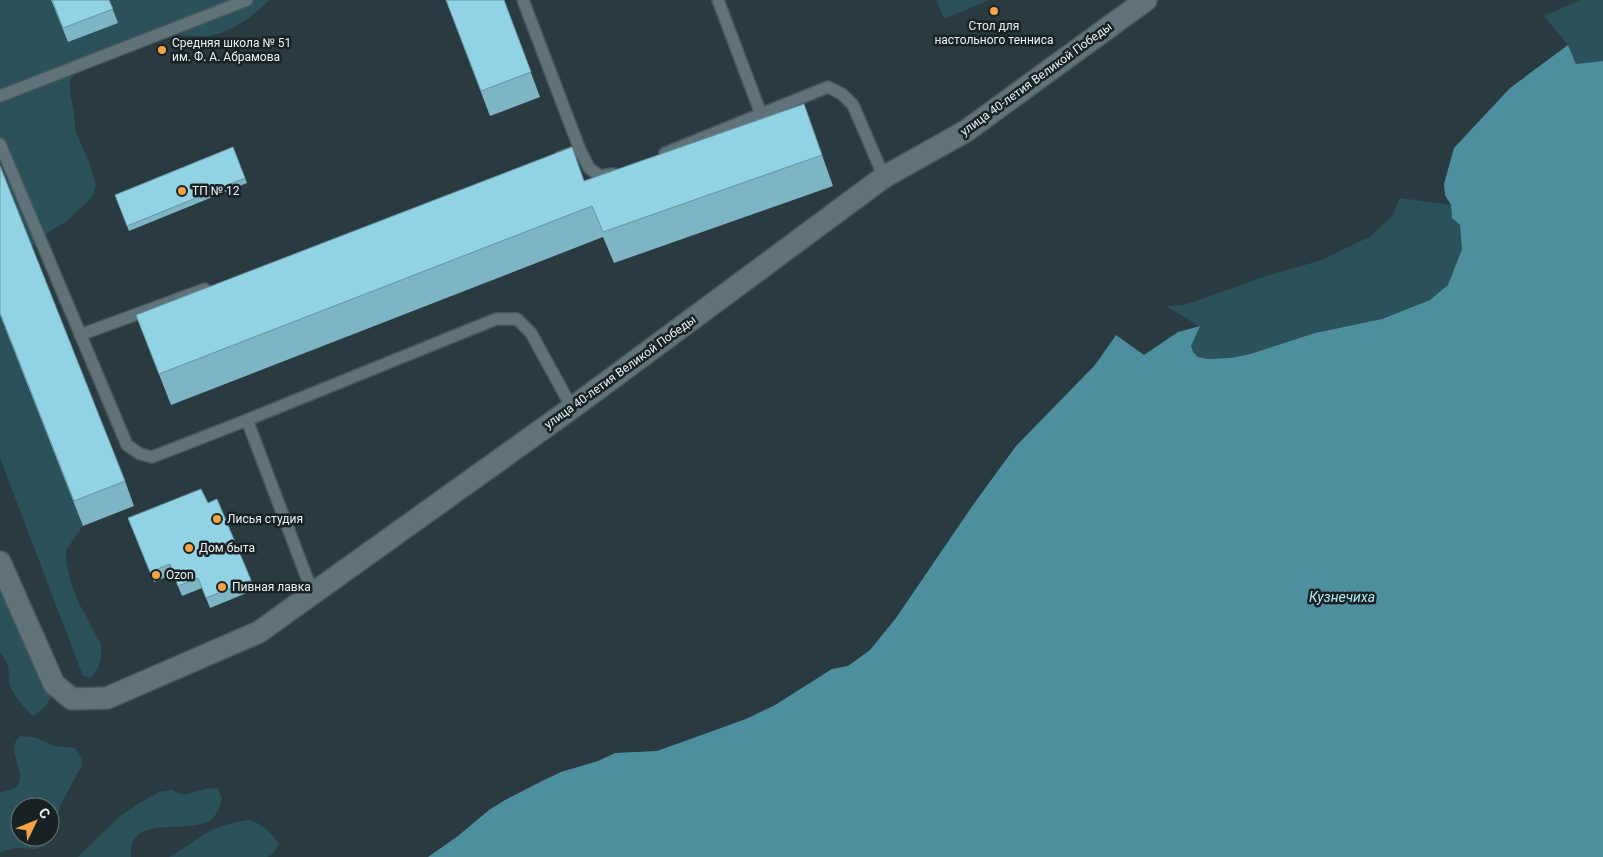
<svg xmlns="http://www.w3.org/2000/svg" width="1603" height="857" font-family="Roboto,sans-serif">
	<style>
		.green { fill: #2b515b; fill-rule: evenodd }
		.water { fill: #4e8f9f }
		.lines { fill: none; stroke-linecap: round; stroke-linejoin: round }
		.service-casing { stroke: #48585d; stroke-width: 14 }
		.minor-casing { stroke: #48585d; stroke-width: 24 }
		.service { stroke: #5f7379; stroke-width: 11 }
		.minor { stroke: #5f7379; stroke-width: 21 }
		.wall { fill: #7db5c4 }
		.building { fill: #91d3e4; stroke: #6694a0 }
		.poi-dot { fill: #f5a345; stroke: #182123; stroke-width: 2 }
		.labels { text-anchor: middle; stroke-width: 5; stroke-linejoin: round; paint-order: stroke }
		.poi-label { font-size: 12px; fill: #e8f3f6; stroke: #182123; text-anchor: start }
		.street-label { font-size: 12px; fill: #e8f3f6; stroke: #182123 }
		.water-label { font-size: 14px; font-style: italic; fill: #b2e9f8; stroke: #182123 }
	</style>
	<rect width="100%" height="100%" fill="#293b40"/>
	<!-- green -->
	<path class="green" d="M0,0H51L68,42L106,0H269C254,16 234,30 213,35C201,38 189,35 178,35C160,36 141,40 123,43C109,63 100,65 77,70L70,80V91L74,114L76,132L89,162L96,185L92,197L67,221L47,233L29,249L0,168Z
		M936,0H989L944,19Z
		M1580,0H1603V61L1576,64L1568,45L1544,16Z
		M1400,198L1451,205L1452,218L1460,225L1462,249L1448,286L1430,300L1382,319L1315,333L1250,354L1231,358L1208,359L1198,357L1193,352L1191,346L1199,326L1166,306L1183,305L1193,302L1266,276L1322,260L1371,236L1392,216Z
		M0,315L83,526L66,550V561L71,583L79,604L85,613L90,625L101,644V658L98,668L91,678L83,676L0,458Z
		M0,588L5,593L16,627L22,633L50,698L47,705L34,716C26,711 10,691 9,681C9,679 10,676 9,673C9,666 4,658 0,652Z
		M20,736L34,737L54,746L75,748L81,758L82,765L60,806L53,836L43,846L36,849L16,848L0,852V792C43,788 0,753 20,736ZM20,807H50V837H20Z
		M218,788L222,799C220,806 217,814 212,819C189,837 128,811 131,857H78L119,817L138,804L159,792L172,790L183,795L206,789Z
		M249,820C264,825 269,831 279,844L273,854L267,857H169C183,850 195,839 210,831C221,825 236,822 249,820Z"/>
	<!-- water -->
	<path class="water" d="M1568,45L1576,64L1603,61V857H428L458,836L489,810L505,800L542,781L561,772L598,761L615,753L657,751L746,719L775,705L832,669L848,666L870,650L896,618L973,505L1016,446L1095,365L1116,335L1144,355L1178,332L1200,326L1191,346L1193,352L1198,357L1208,359L1231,358L1250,354L1315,333L1382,319L1430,300L1448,285L1462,249L1460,225L1452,218L1451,205L1445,195L1444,184L1454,148L1510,88Z"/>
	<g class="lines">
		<defs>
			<path id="service" d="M523,0L580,150
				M718,0L761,114L828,87L842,94L853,105L884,177
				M0,96L247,0
				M0,144L127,445L140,454L152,457L247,420L313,594
				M665,153L761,114
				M560,157L580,150L589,168L600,176L613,174
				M80,335L205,289
				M247,420L496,319H517L531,333L572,408"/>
			<path id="minor" d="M0,562L54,684L72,699L107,698L259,632L572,408L884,177L966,131L1146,0"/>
		</defs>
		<!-- service casing -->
		<use href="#service" class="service-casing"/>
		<!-- minor casing -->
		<use href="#minor" class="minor-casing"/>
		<!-- service -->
		<use href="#service" class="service"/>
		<!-- minor -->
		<use href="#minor" class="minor"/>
	</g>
	<!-- wall -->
	<path class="wall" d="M51,0H109L118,23L68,42Z
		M446,0H504L540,97L490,116Z
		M804,104L833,186L614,263L603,237L171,405L136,315L584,181Z
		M233,147L247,183L129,231L115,195Z
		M0,166L125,481L134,506L83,526L0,315Z
		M208,503L251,580L254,590L210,608L202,588L182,596L173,574L154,582L128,518Z"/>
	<!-- building -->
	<path class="building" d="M52,0H109L113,9L63,28Z
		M446,0H504L531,72L481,91Z
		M804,104L822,155L603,232L592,206L159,374L136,315L572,147L584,181Z
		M233,147L245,178L127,226L115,195Z
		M0,166L125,481L74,501L0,313Z
		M201,489L208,503L217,499L251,580L206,598L198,578L178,586L170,564L150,572L128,518Z"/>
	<!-- markers -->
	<g class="poi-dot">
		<circle cx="994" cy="11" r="5"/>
		<circle cx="162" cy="50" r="5"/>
		<circle cx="182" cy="191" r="5"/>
		<circle cx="217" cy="519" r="5"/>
		<circle cx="189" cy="548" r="5"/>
		<circle cx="156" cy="575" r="5"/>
		<circle cx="222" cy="587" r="5"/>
	</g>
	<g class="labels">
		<!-- poi labels -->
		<g class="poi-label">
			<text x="994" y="30" text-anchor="middle">Стол для<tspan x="994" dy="14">настольного тенниса</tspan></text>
			<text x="172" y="47">Средняя школа № 51<tspan x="172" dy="14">им. Ф. А. Абрамова</tspan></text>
			<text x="192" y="195">ТП № 12</text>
			<text x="227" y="523">Лисья студия</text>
			<text x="199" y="552">Дом быта</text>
			<text x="166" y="579">Ozon</text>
			<text x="232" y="591">Пивная лавка</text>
		</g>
		<!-- street labels -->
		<g class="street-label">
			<text transform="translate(1036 79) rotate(-36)" y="4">улица 40-летия Великой Победы</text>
			<text transform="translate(620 372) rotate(-36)" y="4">улица 40-летия Великой Победы</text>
		</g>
		<!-- water labels -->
		<g class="water-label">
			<text x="1342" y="602">Кузнечиха</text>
		</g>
	</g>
	<!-- north arrow -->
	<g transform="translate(35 822) rotate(47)"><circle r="24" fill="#182123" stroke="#6b7577"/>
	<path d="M0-4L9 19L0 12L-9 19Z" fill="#f5a345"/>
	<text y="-8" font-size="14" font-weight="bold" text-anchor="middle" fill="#e8f3f6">С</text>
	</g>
</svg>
